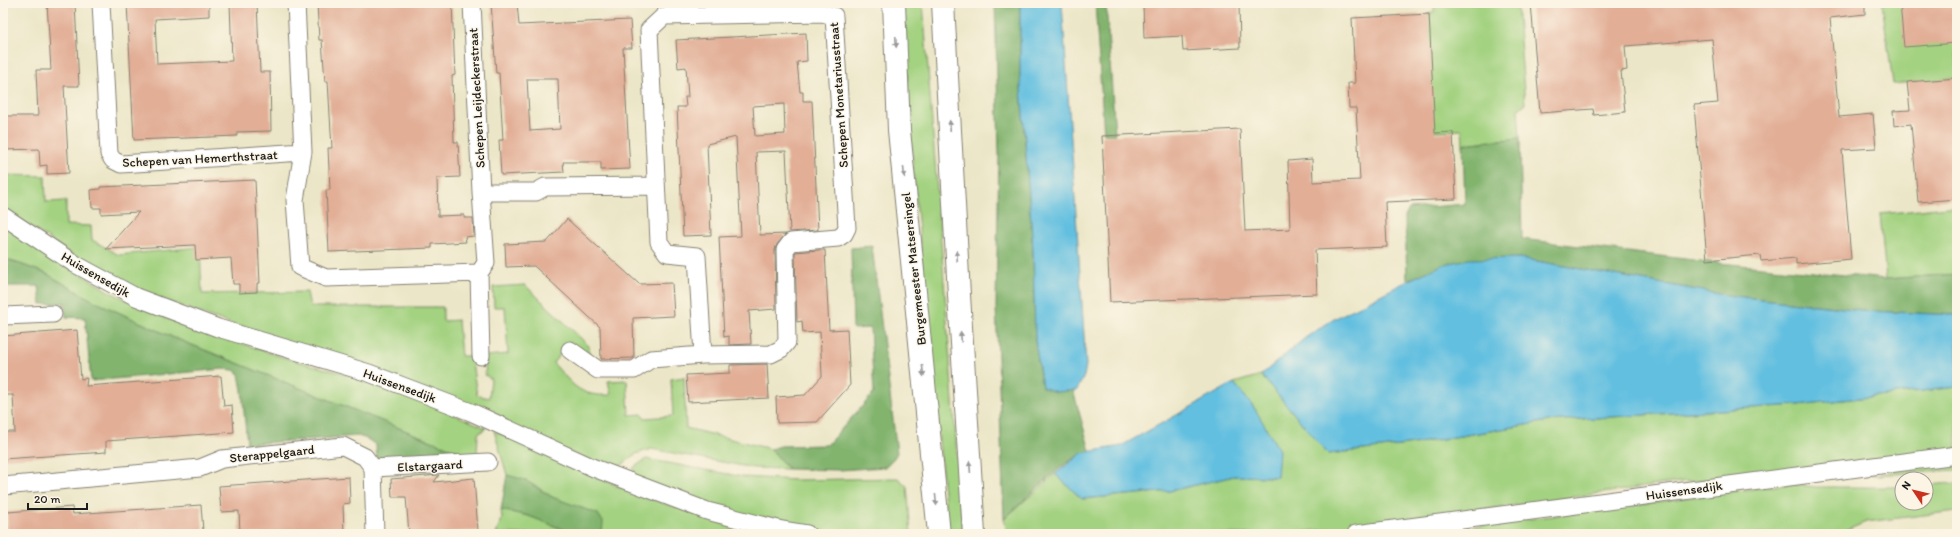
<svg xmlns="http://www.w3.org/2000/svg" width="1960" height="537" font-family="Itim,sans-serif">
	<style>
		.green { fill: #a3d280; stroke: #60774e }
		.forest { fill: #82b46e; stroke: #4f6845 }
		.water { fill: #62bfe0; stroke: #3f6e7e }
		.building { fill: #e2ae96; fill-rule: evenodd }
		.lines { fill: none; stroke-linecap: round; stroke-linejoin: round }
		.minor-casing { stroke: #848172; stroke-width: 19 }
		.secondary-casing { stroke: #848172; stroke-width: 24 }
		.minor { stroke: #fff; stroke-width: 17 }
		.secondary { stroke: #fff; stroke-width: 22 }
		.oneway { fill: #999 }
		.labels { text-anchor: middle; stroke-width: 3; stroke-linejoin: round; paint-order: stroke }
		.street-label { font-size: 13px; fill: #1c1c1c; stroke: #fcf5e5 }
	</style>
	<rect width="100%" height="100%" fill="#fcf5e5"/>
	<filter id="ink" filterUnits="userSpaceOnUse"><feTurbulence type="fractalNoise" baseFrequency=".025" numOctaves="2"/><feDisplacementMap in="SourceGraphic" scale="8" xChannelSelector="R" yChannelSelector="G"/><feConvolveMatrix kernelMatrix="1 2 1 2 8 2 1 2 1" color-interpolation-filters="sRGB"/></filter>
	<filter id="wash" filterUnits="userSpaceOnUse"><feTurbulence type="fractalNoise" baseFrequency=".012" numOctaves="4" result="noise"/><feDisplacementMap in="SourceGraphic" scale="16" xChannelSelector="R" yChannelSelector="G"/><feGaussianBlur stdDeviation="0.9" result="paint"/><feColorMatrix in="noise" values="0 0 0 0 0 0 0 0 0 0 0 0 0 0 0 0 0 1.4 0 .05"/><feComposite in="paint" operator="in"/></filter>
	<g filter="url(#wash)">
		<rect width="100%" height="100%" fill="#ece6c8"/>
		<!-- green -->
		<path class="green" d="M903,3H923L963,534H948L913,168Z
			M1434,3H1517L1525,104L1518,109L1520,138L1463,144L1462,130L1368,133L1431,97L1428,14L1434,12Z
			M1882,3H1957V78L1893,84Z
			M3,108L4,175L45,176L46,202L66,201V225L91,226L92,240L119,255L200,247L202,294L307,292L310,307H443V321L458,320L461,356H471L477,395L489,398L491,379L485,375L486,356L508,354L505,307H494L493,287L525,285L589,346V358L570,342L553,363C573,384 578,397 611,395L608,381L627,380L629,415L642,414L645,418L673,416L671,379L684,377L686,428L771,449L788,469L754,468L651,449L636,454L622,465L608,467L246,329L158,298L126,284L70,253L3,208Z
			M1957,206V274L1886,279L1880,214Z
			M3,225L108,291L165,318L285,358L342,373L402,392L486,428L478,434L477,455L474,458L172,337L94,301L45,273L3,258Z
			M1261,375L1328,454L1407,445L1549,421L1798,405L1957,387V449L1777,473L1679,482L1432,517L1286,534H1007L1004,519L1055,474L1082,499L1170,491L1234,476L1277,477L1255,409L1234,383Z
			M494,431L641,496L759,534L627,533L600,534L602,533L567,504L552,497L537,487L507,475Z
			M646,459L744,477L796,480L898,478L907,486L911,534H863L822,531L751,519L637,480L633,468Z
			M1957,460V470L1864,476Z
			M1957,483V511L1866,522L1838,534H1433V532L1789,484L1816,487H1902V503H1926V485Z
			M501,510L529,516L575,534H496L502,519Z"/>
		<!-- forest -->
		<path class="forest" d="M995,3H1020V74L1033,250L1035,340L1042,387L1056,392L1073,390L1090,451C1066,456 1023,502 1004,519L996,306L999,153Z
			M1095,3H1106L1115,134H1104Z
			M1520,138L1522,239L1709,262L1886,279L1957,274V315L1871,311L1725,295L1520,258L1415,277L1407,280L1405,217L1409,209L1465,204L1463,144Z
			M872,246L897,453L894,458L885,467L840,470L788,469L771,449L781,446L827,445L874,393L870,328L853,329L851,248Z
			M3,258L45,273L94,301L172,337L474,458L377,464L376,445L367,439L358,436L247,444L242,390L239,374L234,370L223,369L91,381L85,318L66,317L65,303L41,304L39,286H3Z
			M507,475L525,480L552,497L598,514L603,522L602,533L575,534L529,516L501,510Z"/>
		<!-- water -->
		<path class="water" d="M1020,3H1062L1086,365L1084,376L1077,390L1056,392L1042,387L1035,340L1033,250L1020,74Z
			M1520,258L1725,295L1871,311L1957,315V387L1798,405L1549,421L1407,445L1328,454L1261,375L1305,338L1334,319L1415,277L1445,264L1469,259Z
			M1234,383L1255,409L1279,450L1277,477L1234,476L1170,491L1082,499L1055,474L1082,453L1121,446Z"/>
		<g id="blocks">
			<!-- building -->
			<path class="building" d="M47,3H75L79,86H64L69,173L47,174V165L40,166L39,149L4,150L3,116H38L36,70H51Z
				M127,3H209V16L155,19L157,64L232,61L230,3H257L260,72H270L271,131L237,132V136L134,140Z
				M317,3H452L455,75L452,76L454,142H458L460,177L437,178L438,216L464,215V218H473L474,236L465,237L466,242L432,244V248L329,252L326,190H330L328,148H332L331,132L328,81L325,82L322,40H319Z
				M491,3H517L519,25L630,20L632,48H623L630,169L601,170V162H563L564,172L501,175L499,140H503L499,73H496ZM527,79H558L560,129L530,131Z
				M1143,3H1239L1240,48L1183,51L1182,36L1144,38Z
				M1531,3H1865V14L1830,18L1839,117L1873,114L1876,148L1842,150L1851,259L1796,264V258L1761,261L1760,255L1707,260L1694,105L1718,103L1712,39L1625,46L1627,70L1621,71L1625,112L1594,115L1593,109L1540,113Z
				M1900,3H1957V43L1904,47Z
				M1429,14L1435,133L1453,132L1456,199L1385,202L1387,247L1315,250L1317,294L1110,302L1102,136L1240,129L1245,231L1290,229L1288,161L1312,159L1313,182L1360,180L1356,108H1349L1348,83H1355L1352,18Z
				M806,33L807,61L797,62L800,92H803V101H812L818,230L790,232L786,151L756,152L760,235L786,234L777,244L775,250L776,309L749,311L751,344L729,345V336L724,337L719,237L741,236L736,137L707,144L711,235L683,236L677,107H686L685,97H688L686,67L678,68L676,40ZM784,104L785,134L755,136L753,106Z
				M1957,78V199L1918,202L1911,124L1894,126L1893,111L1910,110L1907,82Z
				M255,180L260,283H257V292L239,293V284H233L231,258L196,260L195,245L106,249L139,212L101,214V208H92L91,190L100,189V187Z
				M567,219L639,284L672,283L674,316L633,318L634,358L601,359L600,327L534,266L506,267L505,244L547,242Z
				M819,250H825L829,330L847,329L850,385L817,422L777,423L776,397L805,395L822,376L820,332L803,333L802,321L797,322L795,253L796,252Z
				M77,330L81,379L87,378L86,386L221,376L224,406L232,405L234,432L106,441V452L3,459V432H15L13,395H3V336Z
				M767,364L769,398L688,402L686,375L730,373V365Z
				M439,475L434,482L474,478L478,531L451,532V534H409L406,497H392L391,479Z
				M349,477L350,503L343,504L344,534H240L239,511L221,512L219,486Z
				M201,505L203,531L169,534H8L7,512L72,507L73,514Z"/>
		</g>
	</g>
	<g filter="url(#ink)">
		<use href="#blocks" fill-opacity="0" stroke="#848172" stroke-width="1"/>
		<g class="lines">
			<defs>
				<path id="minor" d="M101,3L109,154L113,160L121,164L303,152
					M296,3L303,152L295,200L300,267L326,278L479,273
					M472,3L481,192L486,263L479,273L481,356
					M481,192H536L545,187L656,186
					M3,216L75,264L136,297L218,328L369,373L471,412L594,468L707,511L782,530L807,534
					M3,316L53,314
					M570,350L598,370H634L651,359L703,355L697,256L667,253L659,242L649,30L664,16L822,13L834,16L847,228L844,234L838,238L791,242L785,250L787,342L781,349L771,354L703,355
					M373,468L488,462
					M3,486L200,468L222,459L343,446L365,457L373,468L375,534
					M1356,534L1957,455"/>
				<path id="secondary" d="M894,3L899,130L939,534
					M943,3L959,295L974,534"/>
			</defs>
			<!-- minor casing -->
			<use href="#minor" class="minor-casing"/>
			<!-- secondary casing -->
			<use href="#secondary" class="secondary-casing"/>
			<!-- minor -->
			<use href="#minor" class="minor"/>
			<!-- secondary -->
			<use href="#secondary" class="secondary"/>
		</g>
		<!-- one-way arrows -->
		<defs><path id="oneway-solid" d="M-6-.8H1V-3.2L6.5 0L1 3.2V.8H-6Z"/></defs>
		<g class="oneway">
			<use href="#oneway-solid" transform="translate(896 42) rotate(88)"/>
			<use href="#oneway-solid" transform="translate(950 126) rotate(-93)"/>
			<use href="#oneway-solid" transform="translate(904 172) rotate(84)"/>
			<use href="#oneway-solid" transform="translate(957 256) rotate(-93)"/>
			<use href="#oneway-solid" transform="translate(961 337) rotate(-94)"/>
			<use href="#oneway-solid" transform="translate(923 371) rotate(84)"/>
			<use href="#oneway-solid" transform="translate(970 467) rotate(-94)"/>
			<use href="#oneway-solid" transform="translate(936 500) rotate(84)"/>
		</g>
	</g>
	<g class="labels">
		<!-- street labels -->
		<g class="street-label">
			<text transform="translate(838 95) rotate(-94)" y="5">Schepen Monetariusstraat</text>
			<text transform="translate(476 98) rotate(-93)" y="5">Schepen Leijdeckerstraat</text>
			<text transform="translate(200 158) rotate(-3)" y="5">Schepen van Hemerthstraat</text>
			<text transform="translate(913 269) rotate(-96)" y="5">Burgemeester Matsersingel</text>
			<text transform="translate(96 274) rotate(30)" y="5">Huissensedijk</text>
			<text transform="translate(400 385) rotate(20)" y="5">Huissensedijk</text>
			<text transform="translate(272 453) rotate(-6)" y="5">Sterappelgaard</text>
			<text transform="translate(430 465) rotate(-3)" y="5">Elstargaard</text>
			<text transform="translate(1684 490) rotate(-8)" y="5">Huissensedijk</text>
		</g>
	</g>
	<!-- margin -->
	<rect width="1960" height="537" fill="none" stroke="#fcf5e5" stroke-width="16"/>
	<!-- north arrow -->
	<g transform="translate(1914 491) rotate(305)"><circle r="19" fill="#fcf5e5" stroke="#a29e95"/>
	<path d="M0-3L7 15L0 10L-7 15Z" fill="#c8321e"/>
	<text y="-6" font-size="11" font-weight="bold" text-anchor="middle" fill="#1c1c1c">N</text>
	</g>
	<!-- scale -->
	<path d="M28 503v6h59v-6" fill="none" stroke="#1c1c1c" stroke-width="2"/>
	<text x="34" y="503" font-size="12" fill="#1c1c1c" stroke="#fcf5e5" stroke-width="3" paint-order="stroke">20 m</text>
</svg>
